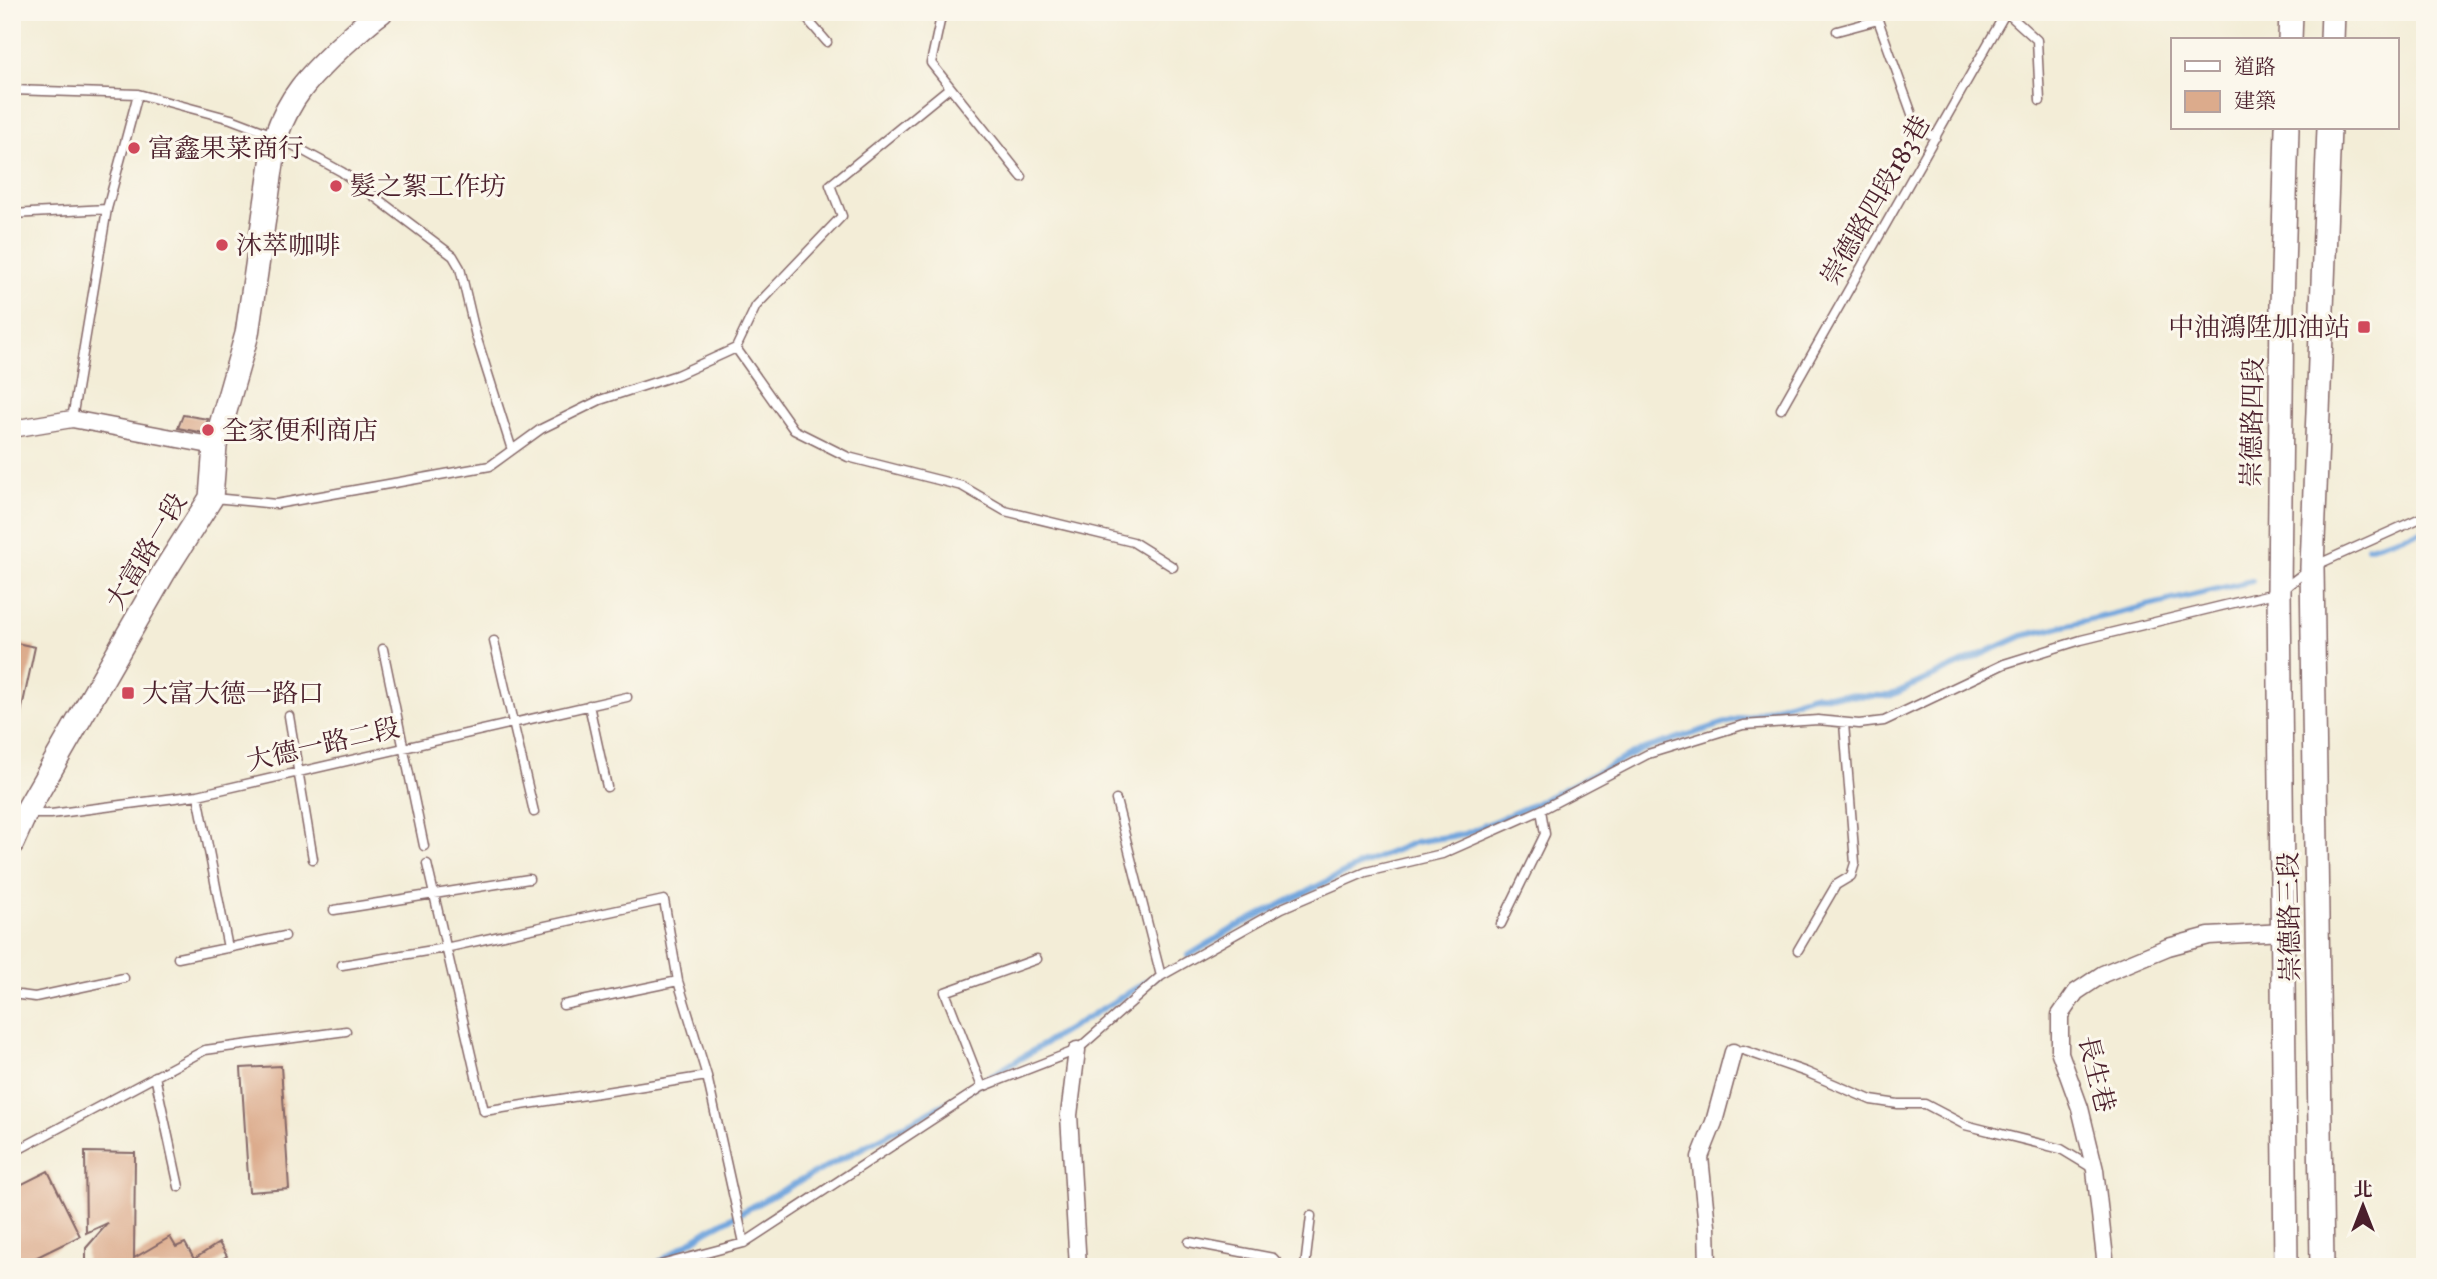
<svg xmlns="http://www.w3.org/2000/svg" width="2437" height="1279" font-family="'IM FELL Great Primer','Noto Serif TC',serif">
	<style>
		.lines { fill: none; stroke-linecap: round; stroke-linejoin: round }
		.stream { stroke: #71a5dd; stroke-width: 6 }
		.building { fill: #dcab8c }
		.lane-casing { stroke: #856767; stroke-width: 11 }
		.street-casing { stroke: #856767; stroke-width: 19 }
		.secondary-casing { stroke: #856767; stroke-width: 26 }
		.lane { stroke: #fff; stroke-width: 8 }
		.street { stroke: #fff; stroke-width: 16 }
		.secondary { stroke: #fff; stroke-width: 23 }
		.poi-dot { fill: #d1495b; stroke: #fbf7ec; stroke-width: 2.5 }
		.labels { text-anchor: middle; stroke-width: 6; stroke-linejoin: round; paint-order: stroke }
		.poi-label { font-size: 26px; fill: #4a1f2b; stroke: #fbf7ec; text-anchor: start }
		.street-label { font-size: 26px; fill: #4a1f2b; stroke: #fbf7ec }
	</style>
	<rect width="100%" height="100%" fill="#fbf7ec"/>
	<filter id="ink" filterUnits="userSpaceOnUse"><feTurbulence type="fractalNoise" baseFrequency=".0143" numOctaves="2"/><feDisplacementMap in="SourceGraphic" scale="14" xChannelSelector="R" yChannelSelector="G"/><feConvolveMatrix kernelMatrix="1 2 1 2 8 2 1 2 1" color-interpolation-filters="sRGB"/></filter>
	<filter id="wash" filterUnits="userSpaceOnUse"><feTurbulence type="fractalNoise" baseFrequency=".00686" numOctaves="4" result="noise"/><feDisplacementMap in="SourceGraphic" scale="28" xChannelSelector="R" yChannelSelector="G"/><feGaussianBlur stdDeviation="1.57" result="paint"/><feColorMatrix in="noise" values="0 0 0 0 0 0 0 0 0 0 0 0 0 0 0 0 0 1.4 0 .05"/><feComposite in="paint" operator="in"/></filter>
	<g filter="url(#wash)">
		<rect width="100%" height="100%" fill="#f3edd7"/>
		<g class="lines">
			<!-- stream -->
			<path class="stream" d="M2368,547L2425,530
				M1188,956L1234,928L1360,865L1415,842L1465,834L1537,803L1641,750L1813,695L1889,696L2022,636L2252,581
				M658,1263L708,1230L950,1101L1158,975"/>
		</g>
		<g id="blocks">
			<!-- building -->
			<path class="building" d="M183,415L208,419L204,433L178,428Z
				M12,642L35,647L19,722H12Z
				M281,1066L289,1189L249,1192L241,1068Z
				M85,1152L135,1153L134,1258L170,1237L176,1247L185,1243L194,1259L219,1243L227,1256L209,1267H86V1248L108,1223L86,1233Z
				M48,1171L80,1236L17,1267H12V1189Z"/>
		</g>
	</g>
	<g filter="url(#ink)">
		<use href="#blocks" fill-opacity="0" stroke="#856767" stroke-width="2"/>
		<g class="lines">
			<defs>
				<path id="lane" d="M801,12L827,42
					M942,12L931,63L1022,177
					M2006,12L2037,40L2040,101
					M1837,31L1878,20L1917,128L1936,137
					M12,90L138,94L231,119L276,136L342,172L453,256L460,268L476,336L512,450
					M12,214L107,209
					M736,348L794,430L848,457L962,486L1005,511L1133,542L1173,567
					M1781,409L2006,12
					M72,419L107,209L138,94
					M214,498L276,504L490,466L541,429L600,400L677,375L736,348L756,306L842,216L830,185L949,88
					M494,641L534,812
					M383,649L424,846
					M589,705L607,787
					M289,716L313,859
					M198,795L228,948
					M1116,800L1161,976
					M28,814H51L198,795L627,697
					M427,864L484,1111L707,1076L744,1243
					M334,910L529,879
					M1501,924L1545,834L1541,810
					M1798,950L1836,885L1851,876L1855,863L1844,723
					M178,958L285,936
					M342,965L445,948L664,900L678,981L707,1076
					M12,994L35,997L124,978
					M563,1005L678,981
					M1743,1050L1806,1072L1871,1100L1898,1104H1925L1965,1125L2061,1149L2094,1169
					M155,1076L179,1187
					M982,1087L945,992L1037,959
					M12,1153L205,1050L346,1031
					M1189,1242L1273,1258L1281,1267
					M653,1267L744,1243L982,1087L1077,1050L1161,976L1282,908L1366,872L1442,854L1541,810L1648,754L1743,725L1818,720L1859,724L1884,721L2004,664L2081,640L2279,592L2312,567L2425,516
					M1305,1267L1311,1216"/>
				<path id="street" d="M12,429L72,419L215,446
					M1077,1050L1069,1115L1078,1267
					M1708,1267L1707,1226L1700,1157L1714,1122L1733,1052
					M2106,1267L2095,1170L2080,1108L2060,1053V1015L2076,992L2103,974L2168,947L2209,936L2284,932"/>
				<path id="secondary" d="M2290,40L2291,12
					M2332,40L2333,12
					M12,843L25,814L164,572L211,498L215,446L247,334L276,136C290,96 309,77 339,48C353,36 365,23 381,12
					M2286,1267L2279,592L2282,306L2287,128
					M2322,1267L2312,567L2329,128"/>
			</defs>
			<!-- lane casing -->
			<use href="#lane" class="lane-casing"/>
			<!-- street casing -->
			<use href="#street" class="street-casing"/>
			<!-- secondary casing -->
			<use href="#secondary" class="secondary-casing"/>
			<!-- lane -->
			<use href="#lane" class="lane"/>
			<!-- street -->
			<use href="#street" class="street"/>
			<!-- secondary -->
			<use href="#secondary" class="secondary"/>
		</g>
	</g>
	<!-- markers -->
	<g class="poi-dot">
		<circle cx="134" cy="148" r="7"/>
		<circle cx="336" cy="186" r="7"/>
		<circle cx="222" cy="245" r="7"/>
		<rect x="2357" y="320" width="14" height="14" rx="3.5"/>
		<circle cx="208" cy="430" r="7"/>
		<rect x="121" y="686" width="14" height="14" rx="3.5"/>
	</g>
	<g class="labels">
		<!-- poi labels -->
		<g class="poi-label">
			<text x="148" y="157">富鑫果菜商行</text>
			<text x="350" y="195">髮之絮工作坊</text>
			<text x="236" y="254">沐萃咖啡</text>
			<text x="2350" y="336" text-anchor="end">中油鴻陞加油站</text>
			<text x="222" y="439">全家便利商店</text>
			<text x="142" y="702">大富大德一路口</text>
		</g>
		<!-- street labels -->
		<g class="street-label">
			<text transform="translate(1875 200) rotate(-60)" y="9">崇德路四段183巷</text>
			<text transform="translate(2252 422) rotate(-89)" y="9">崇德路四段</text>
			<text transform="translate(146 551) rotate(-59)" y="9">大富路一段</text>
			<text transform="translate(323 744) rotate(-13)" y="9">大德一路二段</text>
			<text transform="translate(2289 917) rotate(-91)" y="9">崇德路三段</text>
			<text transform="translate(2097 1074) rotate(76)" y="9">長生巷</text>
		</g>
	</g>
	<!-- margin -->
	<rect width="2437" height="1279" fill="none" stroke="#fbf7ec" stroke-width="42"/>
	<!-- legend -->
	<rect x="2171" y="38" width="228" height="91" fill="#fbf7ec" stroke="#b4a19f" stroke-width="2"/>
	<rect x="2185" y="61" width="35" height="10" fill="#ffffff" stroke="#b4a19f" stroke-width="2"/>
	<text x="2234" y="74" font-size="21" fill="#4a1f2b">道路</text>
	<rect x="2185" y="91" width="35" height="21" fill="#dcab8c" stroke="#b4a19f" stroke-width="2"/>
	<text x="2234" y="108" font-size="21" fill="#4a1f2b">建築</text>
	<!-- north arrow -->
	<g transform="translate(2363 1206)" stroke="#fbf7ec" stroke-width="5" paint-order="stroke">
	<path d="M0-5L12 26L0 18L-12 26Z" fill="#4a1f2b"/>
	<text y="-10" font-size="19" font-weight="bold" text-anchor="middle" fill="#4a1f2b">北</text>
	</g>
</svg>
